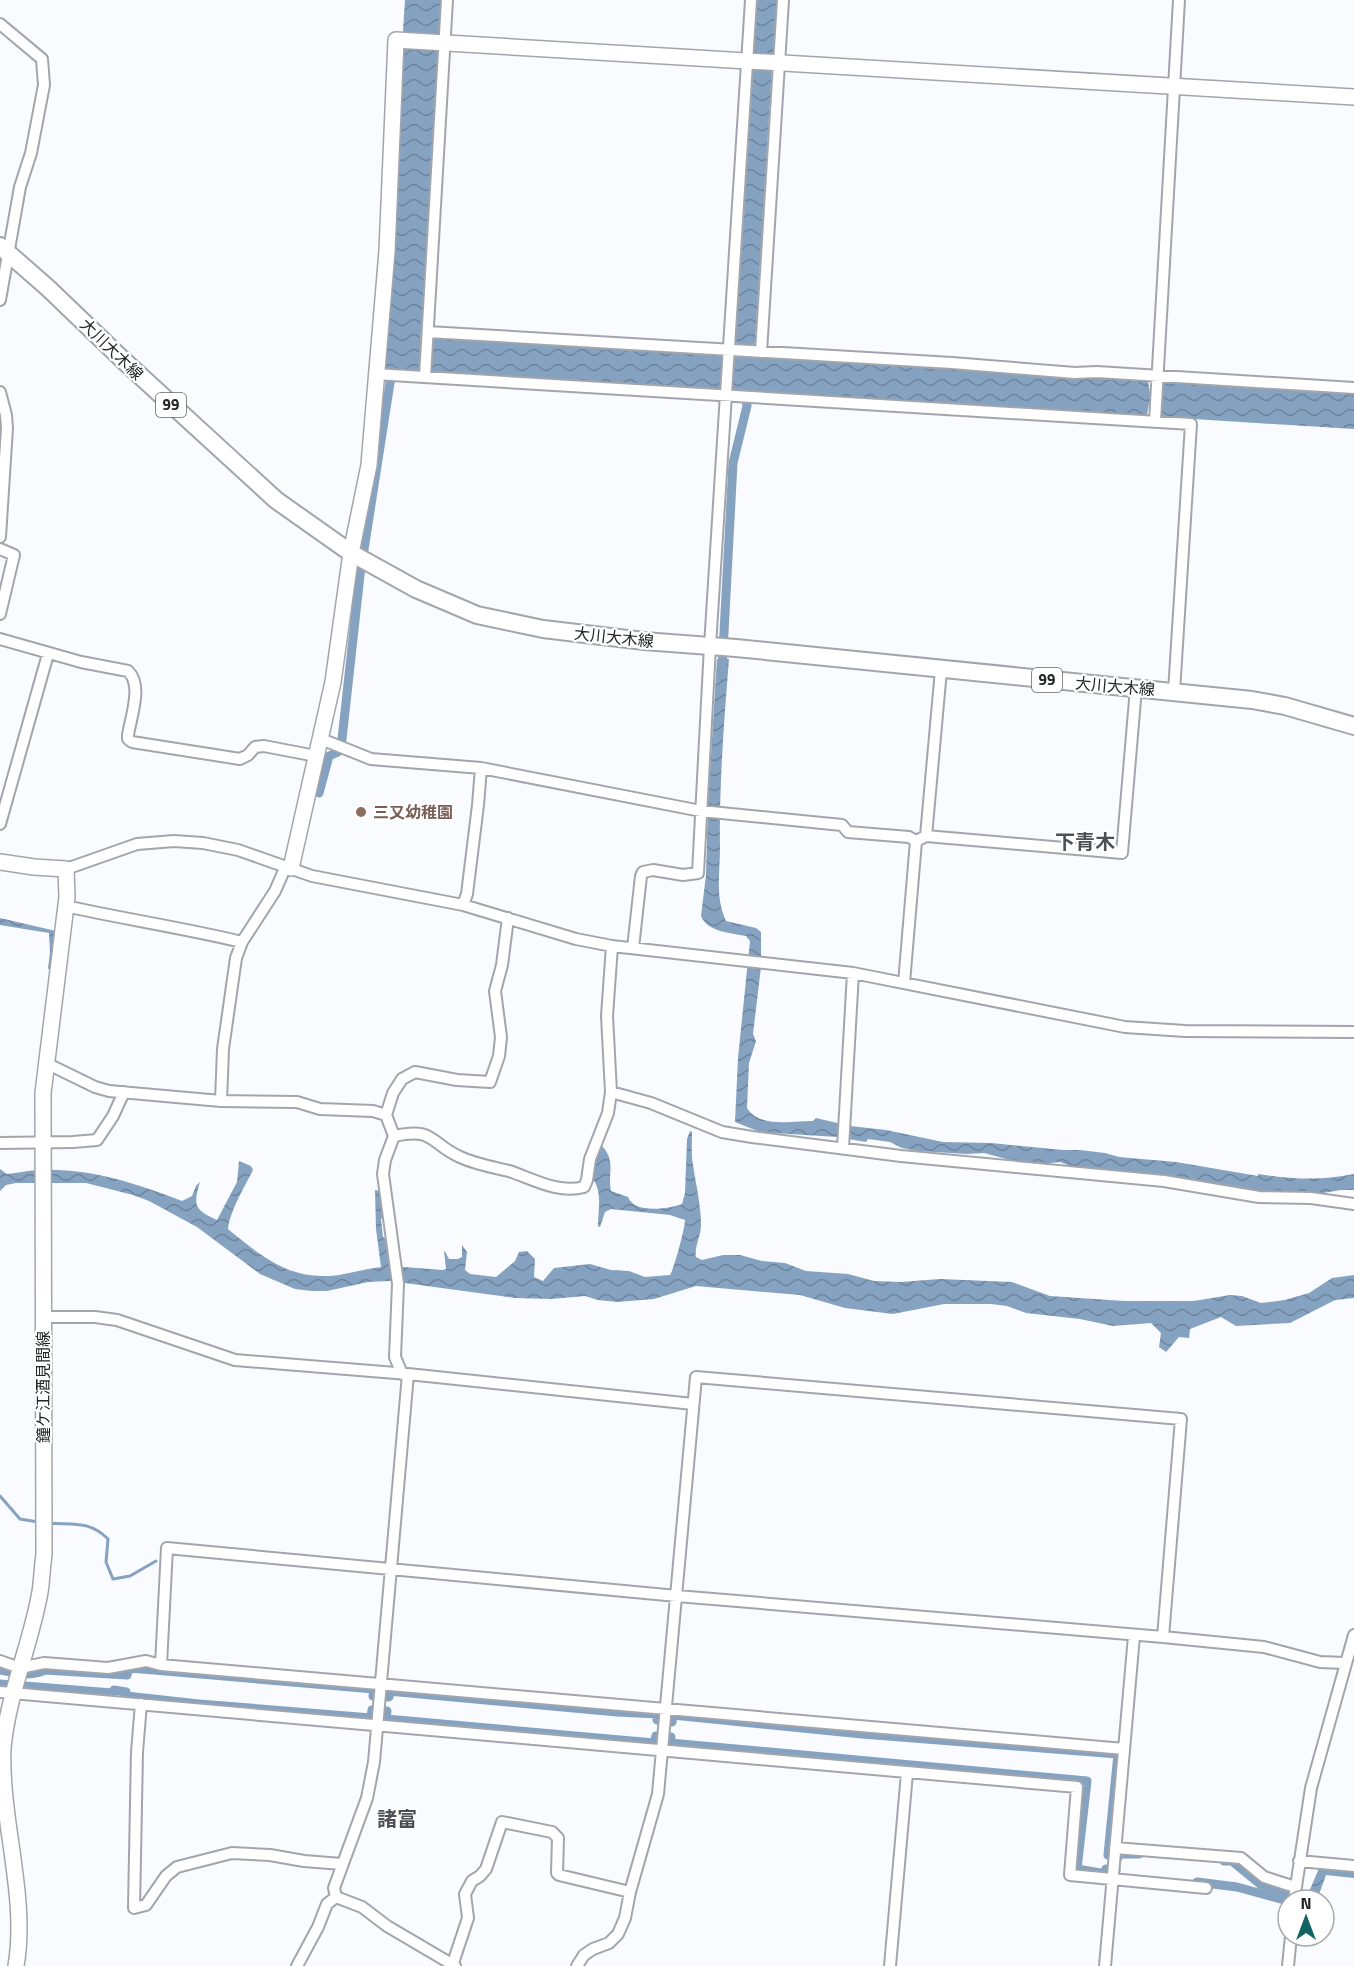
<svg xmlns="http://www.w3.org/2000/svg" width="1354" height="1966" font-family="'Titillium Web','Noto Sans JP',sans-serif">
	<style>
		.water { fill: url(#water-waves) }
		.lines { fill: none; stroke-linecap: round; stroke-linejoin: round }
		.stream { stroke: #86a2c1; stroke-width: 3 }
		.canal { stroke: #86a2c1; stroke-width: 9 }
		.street-casing { stroke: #a2a6ac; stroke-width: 14 }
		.secondary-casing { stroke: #a2a6ac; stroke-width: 18 }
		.primary-casing { stroke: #a2a6ac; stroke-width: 20 }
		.street { stroke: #fff; stroke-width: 10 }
		.secondary { stroke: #fff; stroke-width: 15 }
		.primary { stroke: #fff; stroke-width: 16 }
		.education-dot { fill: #8d6e63; stroke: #fff; stroke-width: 2 }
		.labels { text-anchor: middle; stroke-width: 4.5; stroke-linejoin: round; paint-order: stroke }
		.shield { fill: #fff; stroke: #656668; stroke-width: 1.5 }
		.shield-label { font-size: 15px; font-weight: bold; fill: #232527 }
		.street-label { font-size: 16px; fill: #232527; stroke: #fff }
		.education-label { font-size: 16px; font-weight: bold; fill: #785e54; stroke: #fff; text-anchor: start }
		.quarter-label { font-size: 20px; font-weight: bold; fill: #4c5056; stroke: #fff }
	</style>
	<defs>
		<pattern id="water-waves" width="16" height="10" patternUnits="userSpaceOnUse" patternTransform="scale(1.5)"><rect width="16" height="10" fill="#86a2c1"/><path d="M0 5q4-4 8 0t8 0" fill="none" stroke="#6d849d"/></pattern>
	</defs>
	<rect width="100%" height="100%" fill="#f9fbfe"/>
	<!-- water -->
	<path class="water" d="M405,0H442L440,33L438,36L439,50L420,348L431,350L434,337L722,355V367L732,368L735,356L1148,381L1150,393L1161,394L1164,382L1354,394V429L1162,417L1160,415V404L1149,403L1147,415L733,390L732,378L720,389L432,372L431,359H421L418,372L384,370L402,49L405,33L403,31Z
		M756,0H777L774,55L772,56L753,53Z
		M751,69L772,70L755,343L751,347L738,345L735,341Z
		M717,659H729C724,722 719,785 720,848C720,874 715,897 726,921L756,928L761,932V967L753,1034L756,1041L749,1063L747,1108C759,1128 792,1121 813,1121L816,1118L850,1126L886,1130L943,1142L991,1143L1063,1150H1080L1105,1153L1119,1157L1176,1162L1258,1176V1174C1292,1179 1320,1181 1354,1174V1190H1341L1317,1194L1258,1192L1071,1169L1068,1165L1060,1162L1041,1164L1010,1160L984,1153L967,1154L918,1151L902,1148L890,1142L868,1139L866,1142L837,1137L760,1132L735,1122L738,1058L750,941L746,936C731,933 707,932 701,916L706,875L708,802Z
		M0,918L56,931L50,969H48L50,952L49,933L0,925Z
		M690,1131L692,1132C692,1143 691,1154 693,1165C696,1185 701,1205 701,1225C701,1236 694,1247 696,1257L702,1260L723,1255H740L762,1261L785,1263L806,1271L848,1274L874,1281L901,1282L940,1279L1012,1282L1050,1296L1124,1301H1194L1230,1295L1242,1296L1261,1303L1285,1300L1309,1293L1332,1278L1354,1275V1298L1335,1300L1290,1323L1236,1326L1221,1317L1190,1329L1189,1338L1179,1337L1166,1352L1159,1347L1161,1333L1151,1323L1113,1326L1080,1319L1026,1313L1007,1306L991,1304H944L893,1314L845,1308L800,1295L696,1286L654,1299L617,1302L598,1300L585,1296L551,1299L515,1298L390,1281L368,1282L327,1291H312L295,1289L260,1274L197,1227L149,1201L133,1195L86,1183H16L6,1185L0,1191V1169L7,1174C18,1173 29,1170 40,1170C90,1168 135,1183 182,1201L192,1196L196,1186L200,1182C193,1205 194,1210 217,1220L237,1182L239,1161L251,1166L253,1170C244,1188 230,1211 228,1229C256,1252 284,1276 322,1276C341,1277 362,1269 381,1267L376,1229L375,1190L382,1191L385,1216L381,1219L383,1237L387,1239L389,1263L391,1266L443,1270L446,1269L444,1250L449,1259H458L462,1257V1245L467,1252L465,1270L470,1274L496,1277L515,1261L519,1252L527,1251L535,1259L534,1277L543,1281L554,1268L590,1264L611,1270L629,1271L645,1277L670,1275C674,1269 685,1228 685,1220L670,1215L611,1209L605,1212L600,1227L598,1226C598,1209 603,1191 592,1178L598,1149L601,1145C617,1161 607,1173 611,1191L628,1197C634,1214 669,1209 682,1204L685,1193L687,1139Z
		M1320,1866L1354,1870V1878L1326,1875L1317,1900H1303L1304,1894H1308Z"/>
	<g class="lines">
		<!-- stream -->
		<path class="stream" d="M0,1496L20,1519L38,1522
			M48,1523C72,1525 89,1520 108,1539L106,1562L113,1579L130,1576L156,1561"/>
		<!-- canal -->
		<path class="canal" d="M722,670L733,463L747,406L745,392
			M319,793L329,756L338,752L342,739L360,575L392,370
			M0,1670C15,1673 31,1677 45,1670L127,1675L129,1668L154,1670L374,1689L373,1696L389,1697L388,1691L617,1712L658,1714L657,1720L672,1722L673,1715L862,1734L1118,1754L1108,1855L1118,1858L1119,1854H1139
			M0,1684L112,1693L114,1690L126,1692V1696L199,1704L371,1718L372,1710L387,1711L386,1719L654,1743L656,1736L671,1737L670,1743L1087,1781L1077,1869L1106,1874V1869H1116V1871
			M1224,1861H1232L1260,1884L1292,1893L1291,1900
			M1197,1882L1237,1887L1288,1901"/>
		<defs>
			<path id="street" d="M0,24L42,59L44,85L31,153L20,187L0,300
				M428,332L952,363L1075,373L1097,372L1354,388
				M761,352L783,0
				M375,374L1191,424L1174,692
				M425,377L447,0
				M0,392L6,415L7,428L0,537
				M1155,421L1179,0
				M0,549L14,555L0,614
				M0,639L81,662L128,671C143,685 131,716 128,735V739L132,742L240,759L248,755L255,747L264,746L316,756
				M321,739L371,759L481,768L701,811L842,825L848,832L909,837L916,841
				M0,824L48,654
				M926,836L941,670
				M916,841L926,836L1122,853L1136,688
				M66,869L137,844L174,841L203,843L238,850L312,876L463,905L576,939L612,946L853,973L1125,1027L1185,1031L1354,1032
				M463,905L467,894L478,805L481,768
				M65,906C124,919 184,928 242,942
				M633,948L641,876L643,872L653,870L683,875L698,873L710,646L751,0
				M904,983L916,841
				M48,1064L95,1087L109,1091L221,1101L297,1102L320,1109L373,1111L386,1115
				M611,1092L651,1103L722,1132L752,1137L901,1156L1164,1181L1259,1197L1311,1198L1354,1204
				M221,1101L223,1049L236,958L242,942L275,891L286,866
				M394,1136C435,1127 429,1143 460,1157C475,1164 492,1167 509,1171C533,1179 558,1194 584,1187L587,1180L590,1159L608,1113L611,1092L607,1016L612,946
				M0,1143L73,1142L97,1140L113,1116L124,1092
				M843,1148L853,973
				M43,1317H95L117,1320L235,1360L408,1374L693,1404
				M402,1374L395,1357L398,1284L383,1174L385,1160L394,1136L386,1115L393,1093L402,1079L415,1072L457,1080L490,1082L499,1056L501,1037L495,991L502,965L508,918
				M0,1661L20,1668L44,1663L108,1668L146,1661L161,1665L1124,1749
				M161,1665L167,1548L677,1596L1163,1637L1264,1647L1320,1662L1345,1663
				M0,1692L1077,1787L1070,1875L1206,1888
				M141,1704L137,1752L134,1908L146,1905L166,1876L177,1867L232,1853L270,1855L304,1861L342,1864
				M1115,1848L1241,1858L1264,1877L1295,1887
				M1299,1861L1354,1866
				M336,1897L334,1888L367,1798L374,1762L408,1374
				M336,1897L362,1907L387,1926L455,1966
				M1294,1900L1311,1788L1354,1635
				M453,1963L468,1918L465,1894L472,1881L480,1876L486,1869L502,1822L552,1832L558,1838L557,1873L559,1875L630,1892
				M297,1966L318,1927L327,1904L336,1897
				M577,1966L584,1955L593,1949L609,1943L618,1934L625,1918L630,1892L658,1794L696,1377L1181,1419L1163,1637
				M890,1966L907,1773
				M1105,1966L1134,1636
				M1288,1966L1291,1936"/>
			<path id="secondary" d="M0,862L34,867L66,869L67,897L43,1093L44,1555C42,1567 42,1580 40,1592C31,1644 8,1694 3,1748C0,1820 28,1896 16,1966
				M291,868L333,682L351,553L369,465L387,251L396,40L1354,97"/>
			<path id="primary" d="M0,246L48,288L123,360L276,500L351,553L416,589L477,615L543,629L644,641L736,648L1252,700L1285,706L1354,726"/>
		</defs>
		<!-- street casing -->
		<use href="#street" class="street-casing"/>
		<!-- secondary casing -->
		<use href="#secondary" class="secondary-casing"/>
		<!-- primary casing -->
		<use href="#primary" class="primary-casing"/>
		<!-- street -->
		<use href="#street" class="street"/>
		<!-- secondary -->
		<use href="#secondary" class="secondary"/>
		<!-- primary -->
		<use href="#primary" class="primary"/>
	</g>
	<!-- markers -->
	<circle class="education-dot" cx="361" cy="812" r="6"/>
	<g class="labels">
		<!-- shield labels -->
		<g class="shield">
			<rect x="156" y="393" width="30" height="24" rx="4.5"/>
			<rect x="1032" y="668" width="30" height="24" rx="4.5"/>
		</g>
		<g class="shield-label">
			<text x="171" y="410">99</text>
			<text x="1047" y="685">99</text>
		</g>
		<!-- street labels -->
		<g class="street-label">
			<text transform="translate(112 349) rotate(44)" y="6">大川大木線</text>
			<text transform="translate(614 637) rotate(6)" y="6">大川大木線</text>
			<text transform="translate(1115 686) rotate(5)" y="6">大川大木線</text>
			<text transform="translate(43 1387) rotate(-90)" y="6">鐘ケ江酒見間線</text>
		</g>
		<!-- education labels -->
		<g class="education-label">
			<text x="373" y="818">三又幼稚園</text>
		</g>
		<!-- quarter labels -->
		<g class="quarter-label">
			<text x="1085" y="849">下青木</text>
			<text x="397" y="1826">諸富</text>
		</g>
	</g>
	<!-- north arrow -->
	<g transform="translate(1306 1918)"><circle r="28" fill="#ffffff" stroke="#a7a8a9" stroke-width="1.5"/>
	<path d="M0-4.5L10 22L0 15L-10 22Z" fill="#126364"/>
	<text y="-9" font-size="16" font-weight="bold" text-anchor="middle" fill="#232527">N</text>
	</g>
</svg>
